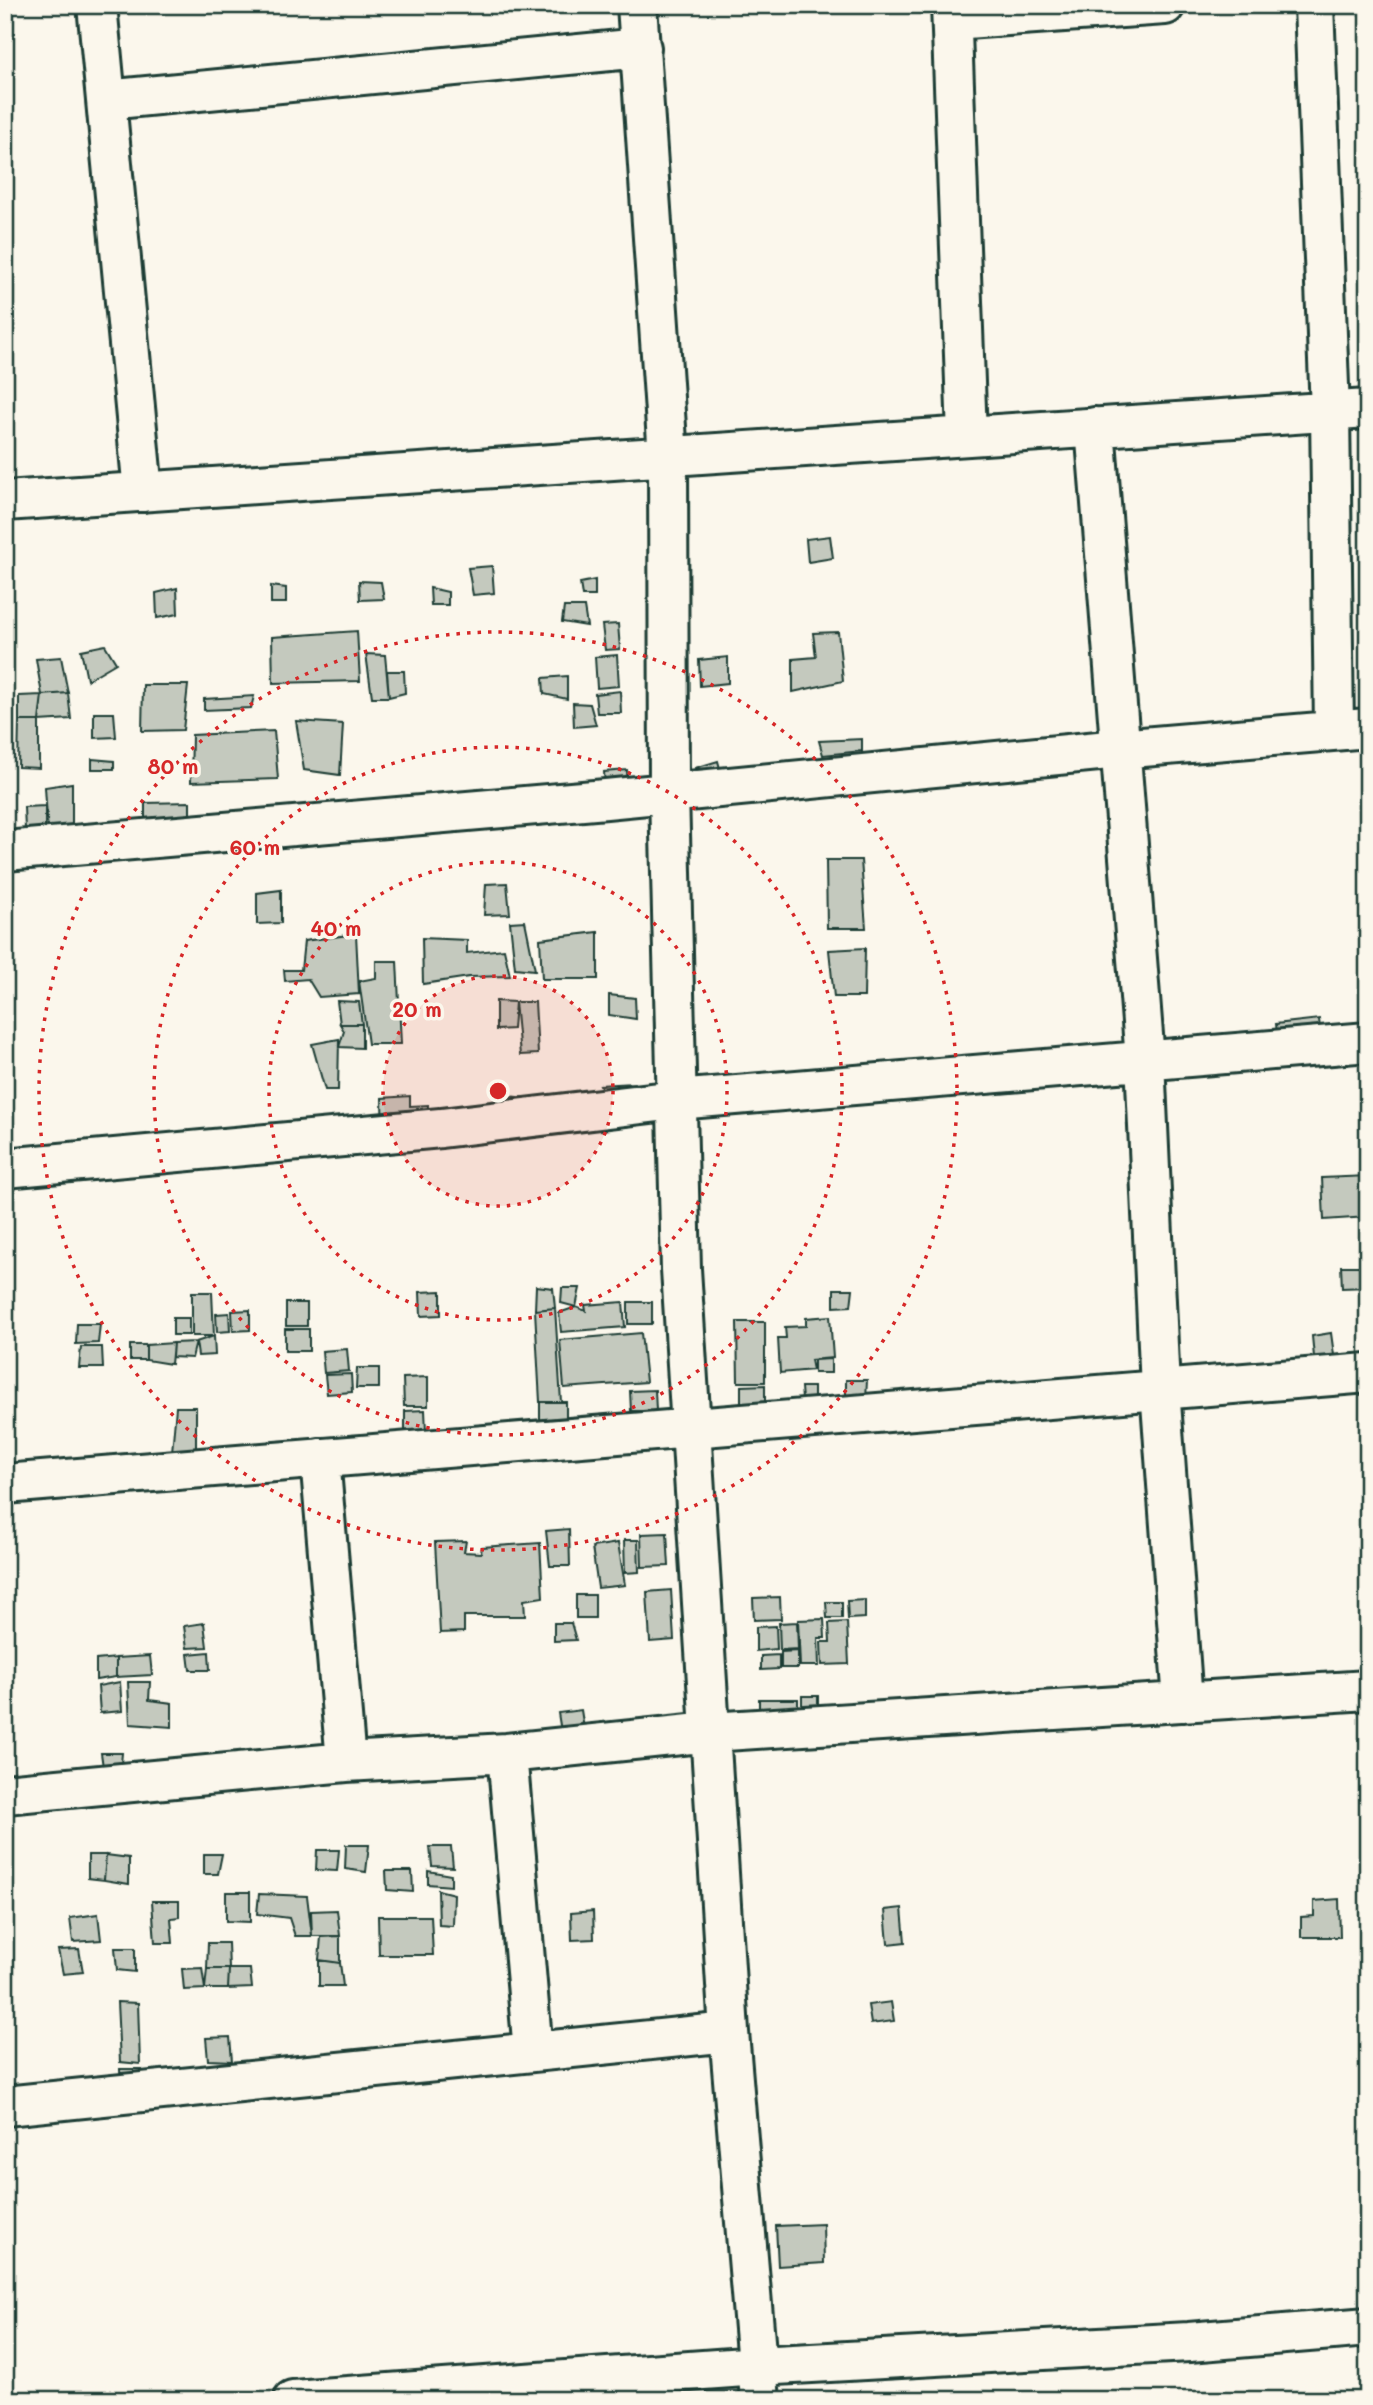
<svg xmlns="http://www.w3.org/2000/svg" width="1373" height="2405" font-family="Mali,sans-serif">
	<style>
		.building { fill: #c4c9be; stroke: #1f3d34; stroke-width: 2 }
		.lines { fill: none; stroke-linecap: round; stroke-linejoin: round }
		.minor-casing { stroke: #1f3d34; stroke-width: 44 }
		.minor { stroke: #fbf7ec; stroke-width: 38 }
		.ring { fill: none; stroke: #d62828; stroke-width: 3.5; stroke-dasharray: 3.5 7 }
		.centre { fill: #d62828; stroke: #fbf7ec; stroke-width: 3.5 }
		.ring-label { font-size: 21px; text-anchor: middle; font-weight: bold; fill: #d62828; stroke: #fbf7ec; stroke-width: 7; stroke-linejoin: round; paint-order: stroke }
	</style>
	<rect width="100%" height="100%" fill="#fbf7ec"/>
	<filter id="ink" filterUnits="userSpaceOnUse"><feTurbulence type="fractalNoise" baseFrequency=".0143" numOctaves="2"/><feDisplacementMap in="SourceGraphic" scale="14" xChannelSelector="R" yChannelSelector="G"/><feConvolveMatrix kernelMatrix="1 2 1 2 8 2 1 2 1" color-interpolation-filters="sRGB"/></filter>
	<g filter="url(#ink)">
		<!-- building -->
		<path class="building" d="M830,536L833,558L808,562L806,539Z
			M492,566L494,593L473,595L468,568Z
			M595,580V596H582L580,583Z
			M359,581L381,582L384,599L360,600Z
			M271,586L286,588V603H271Z
			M177,588L178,614L157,618L156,593Z
			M430,588L448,592V605H431Z
			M564,607H584L587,626L562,622Z
			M618,624L620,649L605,650L602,625Z
			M357,631L360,681L273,683L272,637Z
			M838,632L843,681L793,692V659L816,657L813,633Z
			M105,645L116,663L87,680L81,650Z
			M366,654L385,655L389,697H372Z
			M617,655L619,686L597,688L595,657Z
			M61,657L68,693L42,695L36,659Z
			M728,657V683L700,686L699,660Z
			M387,671H404L405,693L389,697Z
			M567,676V699L544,694L543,678Z
			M143,685H188L183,730L142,731Z
			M620,691L621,713H597L595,694Z
			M68,693L71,719L39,721L42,695Z
			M42,695L39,721H19V696Z
			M254,696L251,708L204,710V699Z
			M573,703L590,704L596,725L574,727Z
			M94,713H114L116,737L94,738Z
			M19,721H39V768L18,767Z
			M296,721L343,724L340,775L304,770Z
			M274,731L278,779L191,782L192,735Z
			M862,739V751L823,755L819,741Z
			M92,759L114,761V769H92Z
			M718,761L722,776L696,783L695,768Z
			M627,770L628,790L606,799L604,772Z
			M72,783V833L48,834L45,787Z
			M190,802V826L145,825V803Z
			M45,806V829H25L24,807Z
			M826,860H861L866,928H827Z
			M507,883L510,914L484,915L486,884Z
			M281,890V923L257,924V893Z
			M525,921L535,970L515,968L510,922Z
			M598,932V979H542L540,939Z
			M356,934L359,994L319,997L308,979L285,981L284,970H301L304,941Z
			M422,938L467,940V953L504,949L510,976L469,977L423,984Z
			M865,948L864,997H834L829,950Z
			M376,961H397L401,1044H368L359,981L376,978Z
			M609,995L635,998L636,1019L609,1015Z
			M337,1001L359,1002L362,1024H340Z
			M496,1001L515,1002L513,1029L496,1030Z
			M515,1002H535L538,1054L520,1055Z
			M1319,1019L1321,1039L1278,1043L1276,1024Z
			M340,1024H362V1048L339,1047L344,1031Z
			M339,1039L338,1090H325L312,1044Z
			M634,1083L638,1099H606L600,1085Z
			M500,1095L525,1098V1112L501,1114Z
			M410,1096V1106L428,1105L427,1137L383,1138L382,1098Z
			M1368,1176V1217L1324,1220L1322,1178Z
			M1341,1266H1368V1287L1342,1288Z
			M536,1286L553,1288L555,1308L535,1310Z
			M562,1288H580L576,1307L561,1303Z
			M834,1289H853L851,1306L834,1307Z
			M441,1291V1315L421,1316L420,1292Z
			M192,1292H212L214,1336H192Z
			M623,1302L625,1327L561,1332L559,1313L576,1307L586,1311L585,1305Z
			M628,1302H652V1324H628Z
			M286,1303H307V1326H286Z
			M555,1308L561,1402H540L535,1310Z
			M250,1310V1330L233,1331L232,1311Z
			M229,1313L230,1331L217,1332L216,1314Z
			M830,1316L833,1358L811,1360L813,1370L780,1373L778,1338H786L785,1327L806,1326V1318Z
			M173,1318H189V1335H173Z
			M737,1322H765V1382H738Z
			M77,1324H100L98,1343L76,1344Z
			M285,1329H309V1351H285Z
			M641,1333L646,1382L564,1388L560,1340Z
			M1331,1333L1334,1355L1314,1357L1312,1336Z
			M214,1336L215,1355L198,1356L196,1342Z
			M196,1342L192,1358L172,1357L173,1343Z
			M173,1343L171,1364L146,1360V1345Z
			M130,1345H146V1360H130Z
			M81,1347H102L103,1368H79Z
			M347,1349L349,1371L324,1373L322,1351Z
			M831,1359V1373H814V1360Z
			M357,1368H379V1388H356Z
			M351,1374L352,1392L327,1394L325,1375Z
			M428,1377V1406H404L403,1378Z
			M846,1380H867L866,1399H846Z
			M765,1385V1406H741V1386Z
			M801,1387H814V1399L802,1400Z
			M655,1390L656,1411H631L630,1391Z
			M540,1402H566V1426L540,1425Z
			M176,1407H196V1449L172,1452Z
			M425,1410L426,1432H405V1411Z
			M569,1529L570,1566H550L546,1531Z
			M667,1533L669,1566L642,1567L641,1534Z
			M624,1540H638L639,1572L625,1573Z
			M466,1541L464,1552L481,1553L482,1547L540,1543L543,1597L524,1600L525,1616H464V1632L440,1633L435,1542Z
			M618,1543L625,1585L598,1588L592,1547Z
			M671,1590L674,1640L650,1642L647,1592Z
			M576,1595H595V1618H576Z
			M780,1597L781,1619L754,1620L753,1598Z
			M865,1600V1618L848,1619L847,1601Z
			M826,1602H842V1618H827Z
			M824,1619L825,1638H818L819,1666H800L798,1620Z
			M797,1622L798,1649L780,1650L779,1623Z
			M847,1622L849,1664L822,1665L821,1642H830L829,1623Z
			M204,1623L207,1647L187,1648L184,1626Z
			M554,1623H571L576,1640L554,1641Z
			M776,1626L777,1649L756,1651V1627Z
			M798,1651V1668H781V1652Z
			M209,1652L210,1670H190L188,1654Z
			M779,1655V1669L761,1670V1656Z
			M150,1656L152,1675L116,1677V1658Z
			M116,1658V1677L96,1680V1660Z
			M120,1682L122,1711L100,1713L98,1686Z
			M128,1682H150L149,1700L172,1703V1727L130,1724Z
			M802,1696H818V1710L802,1711Z
			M759,1699H798V1716L759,1717Z
			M581,1710L585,1735L562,1738L558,1713Z
			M101,1753H122L120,1774H104Z
			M346,1845H369L366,1872L345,1869Z
			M430,1847H451L453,1867L432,1866Z
			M317,1850H339L337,1871L316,1870Z
			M204,1854H222L218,1874H204Z
			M88,1855H106L104,1880L88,1878Z
			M106,1855L129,1858V1884L104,1880Z
			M386,1871H412L413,1892L387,1890Z
			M428,1871L451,1875V1886L428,1884Z
			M438,1890L454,1894L453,1926L439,1925Z
			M226,1892H250V1922L226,1921Z
			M259,1894L307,1896L312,1936H295L289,1918L257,1914Z
			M1339,1899L1340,1937H1301V1917L1314,1916V1901Z
			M152,1901H179V1917L171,1918L173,1943H155Z
			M902,1908L905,1942L888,1944L885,1910Z
			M337,1910L340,1936H312L311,1911Z
			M593,1911L594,1939L572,1940L571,1913Z
			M98,1914L101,1940L73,1942L70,1918Z
			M378,1916H431L433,1955H379Z
			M340,1936V1963L319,1960L321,1937Z
			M208,1943H228L229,1969H207Z
			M115,1948H135V1972L117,1970Z
			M79,1949L83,1972L63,1974L58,1950Z
			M319,1960L340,1963L343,1986H319Z
			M202,1968L205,1989L184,1990L182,1969Z
			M207,1969H229L228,1989H205Z
			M229,1969H250L252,1988L228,1989Z
			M117,2002L138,2003L140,2064L120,2062Z
			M891,2002L894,2021L871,2024L868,2005Z
			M230,2037L232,2061L208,2060L206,2038Z
			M120,2069H142L140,2087L121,2088Z
			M823,2224L824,2263L778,2266L776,2226Z"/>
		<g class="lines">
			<defs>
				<path id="minor" d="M97,5L143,492
					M637,5L668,456L669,793L681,1269L729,2032L760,2400
					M951,5L967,436
					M1314,5L1330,411L1334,729
					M952,20L1165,5
					M106,100L641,48
					M1095,427L1145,1060L1160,1389L1183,1702
					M5,501L1368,409
					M5,851L606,799L1119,749L1368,728
					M5,1168L441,1128L676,1100L1368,1042
					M320,1458L346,1762
					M5,1484L1368,1373
					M507,1753L533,2052
					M5,1794L346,1762L507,1753L710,1732L1368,1690
					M5,2106L729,2032
					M293,2400L758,2366L1189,2342L1368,2327"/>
			</defs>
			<!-- minor casing -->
			<use href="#minor" class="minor-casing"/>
			<!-- minor -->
			<use href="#minor" class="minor"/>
		</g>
	</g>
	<!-- distance rings -->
	<circle cx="498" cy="1091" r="115" fill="#d62828" fill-opacity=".12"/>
	<g class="ring">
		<circle cx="498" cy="1091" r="115"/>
		<circle cx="498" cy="1091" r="229"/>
		<circle cx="498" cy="1091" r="344"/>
		<circle cx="498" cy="1091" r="459"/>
	</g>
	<circle cx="498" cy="1091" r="10" class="centre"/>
	<g class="ring-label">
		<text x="173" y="774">80 m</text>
		<text x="255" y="855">60 m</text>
		<text x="336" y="936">40 m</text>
		<text x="417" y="1017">20 m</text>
	</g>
	<!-- margin -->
	<rect width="1373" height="2405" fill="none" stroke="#fbf7ec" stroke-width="28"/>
	<rect x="14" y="14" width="1345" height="2377" fill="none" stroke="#1f3d34" stroke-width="2.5" filter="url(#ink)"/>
</svg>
